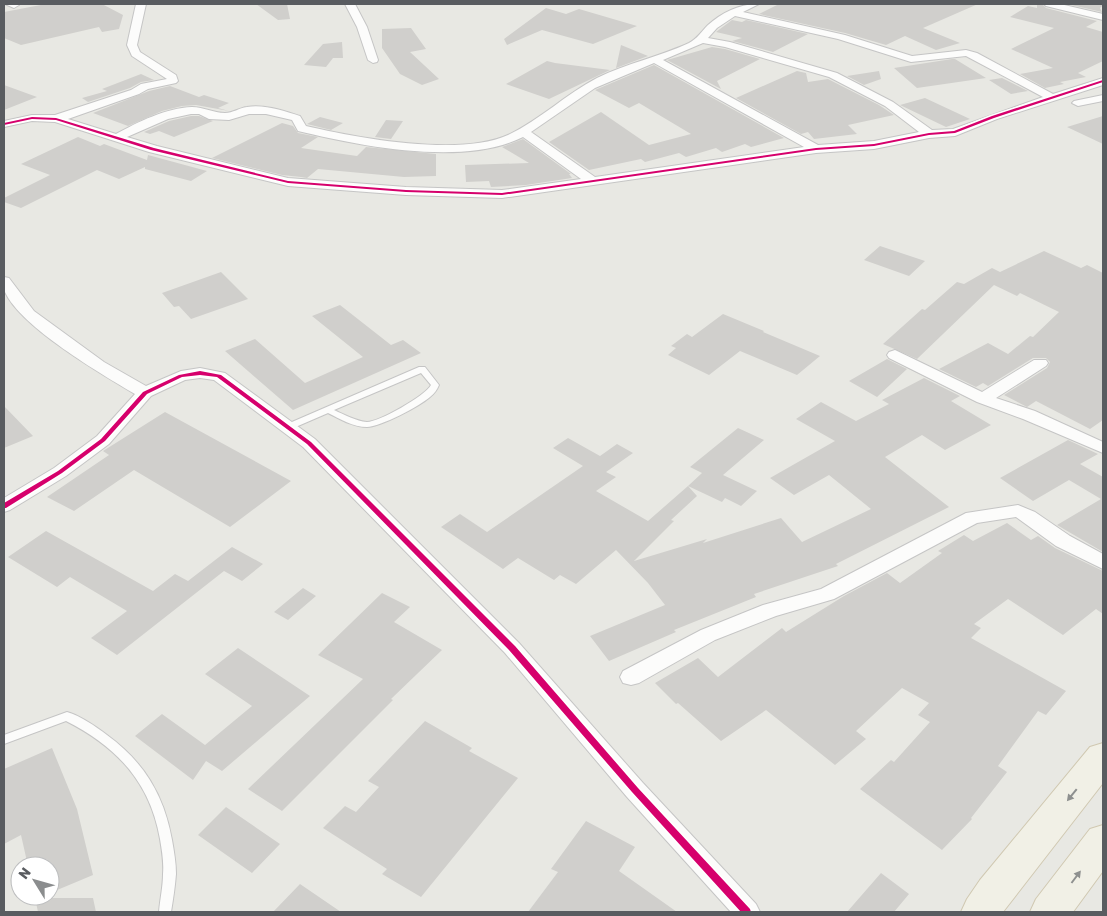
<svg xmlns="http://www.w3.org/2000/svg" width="1107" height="916" font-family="Rubik,sans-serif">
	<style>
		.building { fill: #d0cfcc }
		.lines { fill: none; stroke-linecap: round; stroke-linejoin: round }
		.lane-casing { stroke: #c5c5c5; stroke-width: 2 }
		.street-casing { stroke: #c5c5c5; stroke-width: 2 }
		.primary-casing { stroke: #d0c8b1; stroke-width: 2 }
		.lane { fill: #fcfcfb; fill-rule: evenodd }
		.street { fill: #fcfcfb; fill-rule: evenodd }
		.primary { fill: #f1f0e6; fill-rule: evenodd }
		.cycleway-casing { stroke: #fff; stroke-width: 3 }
		.cycleway { fill: #d6006c; fill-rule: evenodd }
		.oneway { fill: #8e908f }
	</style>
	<rect width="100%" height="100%" fill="#e8e8e3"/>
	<!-- building -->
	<path class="building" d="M46,4H102L123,15L119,29L102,32L99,27L21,45L4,38V12Z
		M256,4H287L290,19L278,20Z
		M779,4H978L923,28L960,43L936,50L905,36L886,45L845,33L759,14Z
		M1037,4H1042L1046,8L1097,21L1086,27L1103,32V61L1078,73L1086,77L1060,82L1064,84L1045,88L1020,74L1053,68L1011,49L1054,28L1010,17L1028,6L1037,8Z
		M1067,4H1103V5L1100,8L1102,12Z
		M546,8L566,14L579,9L637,26L593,44L542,30L507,45L504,39Z
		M732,20L742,22L746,20L808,34L773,52L732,41L742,38L716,32Z
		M411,28L426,49L410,52L439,79L422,85L400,74L382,48V29Z
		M342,42L343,58H333L326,67L304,65L323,44Z
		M621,45L648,56L616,68Z
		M712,47L725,49L760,59L717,81L721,89L667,60Z
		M952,59H955L986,78L917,88L894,68Z
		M547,61L555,63L610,70L549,99L506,84Z
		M654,65L784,138L751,147L745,144L722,152L716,148L686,157L679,153L645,162L641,159L589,170L549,142L601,112L649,145L691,134L639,103L629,108L595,90Z
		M797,71L806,73L808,82L828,79L879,105L894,115L848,125L857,134L814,139L808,132L801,134L736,98Z
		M879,71L881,79L864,85L847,76Z
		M141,74L154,80L141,82L130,88L88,102L82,98L107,91L102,89Z
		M1002,78L1028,91L1011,94L989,80Z
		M4,85L37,97L4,110Z
		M170,86L199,97L204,95L229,103L218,108L229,111L196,105L182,106L162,111L128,126L93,113L149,91Z
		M925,98L970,119L946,127L900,105Z
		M191,116H199L213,121L174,137L159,131L150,134L144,132L169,121Z
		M1103,116V144L1067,127Z
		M320,117L343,123L331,130L307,124Z
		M386,120L403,121L391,139L375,137Z
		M282,123L293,126L298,133L318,137L301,148L357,156L366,147L436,154V176L404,177L318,169L307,178L301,177L282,175L212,158Z
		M78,137L100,146L104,144L147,160L148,155L207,171L191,181L145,169V167L119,179L97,170L21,208L4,202V198L50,175L21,164Z
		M523,139L571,174H569L572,178L526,185L491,187L489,181L466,182L465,165L529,163L502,147Z
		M880,246L925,261L909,276L864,260Z
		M1044,251L1081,268L1087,265L1103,273V420L1090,429L1036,401L1027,407L1004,395L1047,368L1050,362L1046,358H1033L988,386L983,383L976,387L939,369L988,343L1008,354L1030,336L1033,337L1059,312L1020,293L1017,296L994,285L917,359L883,344L922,309L925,310L957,282L964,284L992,268L1000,272Z
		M221,272L248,299L191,319L179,306L174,307L162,293Z
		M340,305L391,345L403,340L421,353L293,410L225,351L255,339L305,383L363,357L312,316Z
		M723,314L764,331L763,332L820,356L797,375L740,351L709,375L668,355L676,348L671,346L687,334L692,337Z
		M887,359L907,369L877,397L849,381Z
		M924,378L960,396L951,401L991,425L945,450L922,435L885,457L949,507L836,564L838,566L754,594L756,597L674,630L676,632L609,661L590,636L665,605L648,583L616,550L576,584L560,575L554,580L518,558L503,569L441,527L460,514L487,532L583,466L553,448L568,438L600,456L617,444L633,453L606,472L616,477L596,491L648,521L688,486L697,496L671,520L674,521L634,561L707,539L703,543L781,518L802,542L871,509L829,475L794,495L770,478L835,441L796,419L821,402L856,421L889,404L882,400Z
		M4,406L33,436L4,448Z
		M165,412L291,481L230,527L134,470L74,511L47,497L109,455L103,451Z
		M738,428L764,440L723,475L757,491L741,506L725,498L722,502L688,486L702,473L690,467Z
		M1068,440L1098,454L1080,464L1103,477V552L1057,525L1101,499L1069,480L1033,501L1000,478Z
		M1007,523L1031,540L1038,536L1055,548L1103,571V614L1096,609L1063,635L1008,599L974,624L981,628L971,638L1066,691L1046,715L1038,711L998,766L1007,772L971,818L972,819L942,850L860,789L891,760L894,762L930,722L918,715L929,703L902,688L856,731L866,739L835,765L766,710L721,741L678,703L676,704L655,683L698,658L718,677L782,628L786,632L844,596L887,573L900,583L942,553L938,551L964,535L973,541Z
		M46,531L153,591L175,574L188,581L232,547L263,564L242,581L224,571L117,655L91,638L127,611L70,577L57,587L8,557Z
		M303,588L316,596L288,620L274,612Z
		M382,593L410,607L394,622L442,650L391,699L393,700L282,811L248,789L363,679L318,655Z
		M238,648L310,696L222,771L206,761L193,780L135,736L162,714L205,745L252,706L205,674Z
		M425,721L472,748L469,751L518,778L421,897L382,874L387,869L323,828L345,806L356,812L379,787L368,781Z
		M52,748L77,809L93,875L50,893V866H28L21,835L4,844V769Z
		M226,807L280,844L252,873L198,835Z
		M586,821L635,847L619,871L677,912H528L558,872L551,869Z
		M881,873L909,894L894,912H847Z
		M300,884L341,912H273Z
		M35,898H93L96,912H38Z"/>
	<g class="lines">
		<defs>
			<path id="lane" d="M419,367H425L439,385C437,390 434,394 430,397C420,406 380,427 367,427C353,427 340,419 328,413L291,429H285L284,427L285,425ZM421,373L431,385C425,396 379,422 367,422C356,421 345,415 334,410Z
				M67,712C81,716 95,726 107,735C144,762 164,795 172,840C174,851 176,863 176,874C175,887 173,900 171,912H159C160,899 163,887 163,874C164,862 162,851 160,839C150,782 117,747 66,721L4,744V735Z"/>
			<path id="street" d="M5,4H18L19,5L14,8Z
				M136,4H146L137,45L140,52L176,75L178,81L176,83L148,89L139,94L68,119L116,134C138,122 166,108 192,107C204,107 213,113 225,113C233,113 239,108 247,107C264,104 284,111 300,116L306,126C357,138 460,157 508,135C540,120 566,94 597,78C627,63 659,57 689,43C697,39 702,31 708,25C721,13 741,3 759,4L743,12L845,35L912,56L966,50L977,53L1053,94L1103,78V85L997,119L955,136L929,138L874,149L816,153L502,198L406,195L288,186L149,152L55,122L32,121L4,127V121L32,115H55L131,90L141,84L167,79L132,56L127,45ZM735,16L838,39L911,62L966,56L1043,97L953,129L932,130L893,102L837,73L730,42L708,38L717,28ZM703,43L725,47L829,77L885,106L919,132L874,141L818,145L663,60ZM654,63L804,147L595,177L531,132L595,88ZM191,114H199L209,119L229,120L249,114H266L292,120L298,131C360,146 464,167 523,137L581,179L502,190L406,187L288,178L157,146L127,137L168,119Z
				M345,4H355L367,27L378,60L377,62L373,63L368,60L357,27Z
				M1044,4H1060L1103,14V20L1046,6Z
				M1103,95V101L1078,106L1072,103L1074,101Z
				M4,277L9,278L34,311L104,362L146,386L181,371L200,368L225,373L315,439L519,643L643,783L756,904L760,912H731L627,797L505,653L303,447L214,380L200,378L185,380L151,396L109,444L66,476L10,510L4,512V498L54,468L97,436L135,394C101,374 21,327 5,292C3,288 4,281 4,277Z
				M895,350L982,392L1034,360H1046L1048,363L1046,366L996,398L1035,411L1103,442V453L1023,419L977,402L889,358L887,355L889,352Z
				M1018,505L1035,512L1070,536L1103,554V569L1056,546L1016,517L977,523L834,599L776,616L715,640L639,683L631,685L623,683L620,677L623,671L701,630L763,605L821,589L966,513Z"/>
			<path id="primary" d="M1103,743V783L1003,912H961L967,899L980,880L1090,747Z
				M1103,825V871L1073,912H1030L1036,899L1090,829Z"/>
		</defs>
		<!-- lane casing -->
		<use href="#lane" class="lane-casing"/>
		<!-- street casing -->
		<use href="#street" class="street-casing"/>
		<!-- primary casing -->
		<use href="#primary" class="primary-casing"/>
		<!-- lane -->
		<use href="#lane" class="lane"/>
		<!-- street -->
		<use href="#street" class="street"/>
		<!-- primary -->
		<use href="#primary" class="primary"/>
		<defs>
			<path id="cycleway" d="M1103,80V82L994,118L955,133L929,135L874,146L816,150L502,195L406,192L288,183L151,150L56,120L32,119L4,125V123L32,117L56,118L154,148L288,181L406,190L502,193L816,148L874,144L929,133L954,131L992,116Z
				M200,371L221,375L311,442L515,646L638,788L750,909L751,912H741L632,792L509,650L307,444L217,377L200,375L182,377L147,394L105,441L62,473L6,508H4V503L58,471L101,439L143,392L179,375Z"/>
		</defs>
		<!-- cycleway casing -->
		<use href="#cycleway" class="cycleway-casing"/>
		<!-- cycleway -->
		<use href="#cycleway" class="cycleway"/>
	</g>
	<!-- one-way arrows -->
	<defs><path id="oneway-solid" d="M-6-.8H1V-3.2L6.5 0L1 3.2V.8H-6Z" transform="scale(1.25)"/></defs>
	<g class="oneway">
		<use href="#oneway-solid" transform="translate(1072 795) rotate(129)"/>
		<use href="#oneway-solid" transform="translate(1076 877) rotate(-53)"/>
	</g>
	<!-- border -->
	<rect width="1107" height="916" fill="none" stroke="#595c60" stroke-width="10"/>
	<!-- north arrow -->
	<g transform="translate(35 881) rotate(307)"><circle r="24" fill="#ffffff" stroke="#bdbebf"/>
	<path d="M0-4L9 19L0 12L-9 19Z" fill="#8b8d8e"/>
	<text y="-8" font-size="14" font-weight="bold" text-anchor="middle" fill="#595c60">N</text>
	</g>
</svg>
